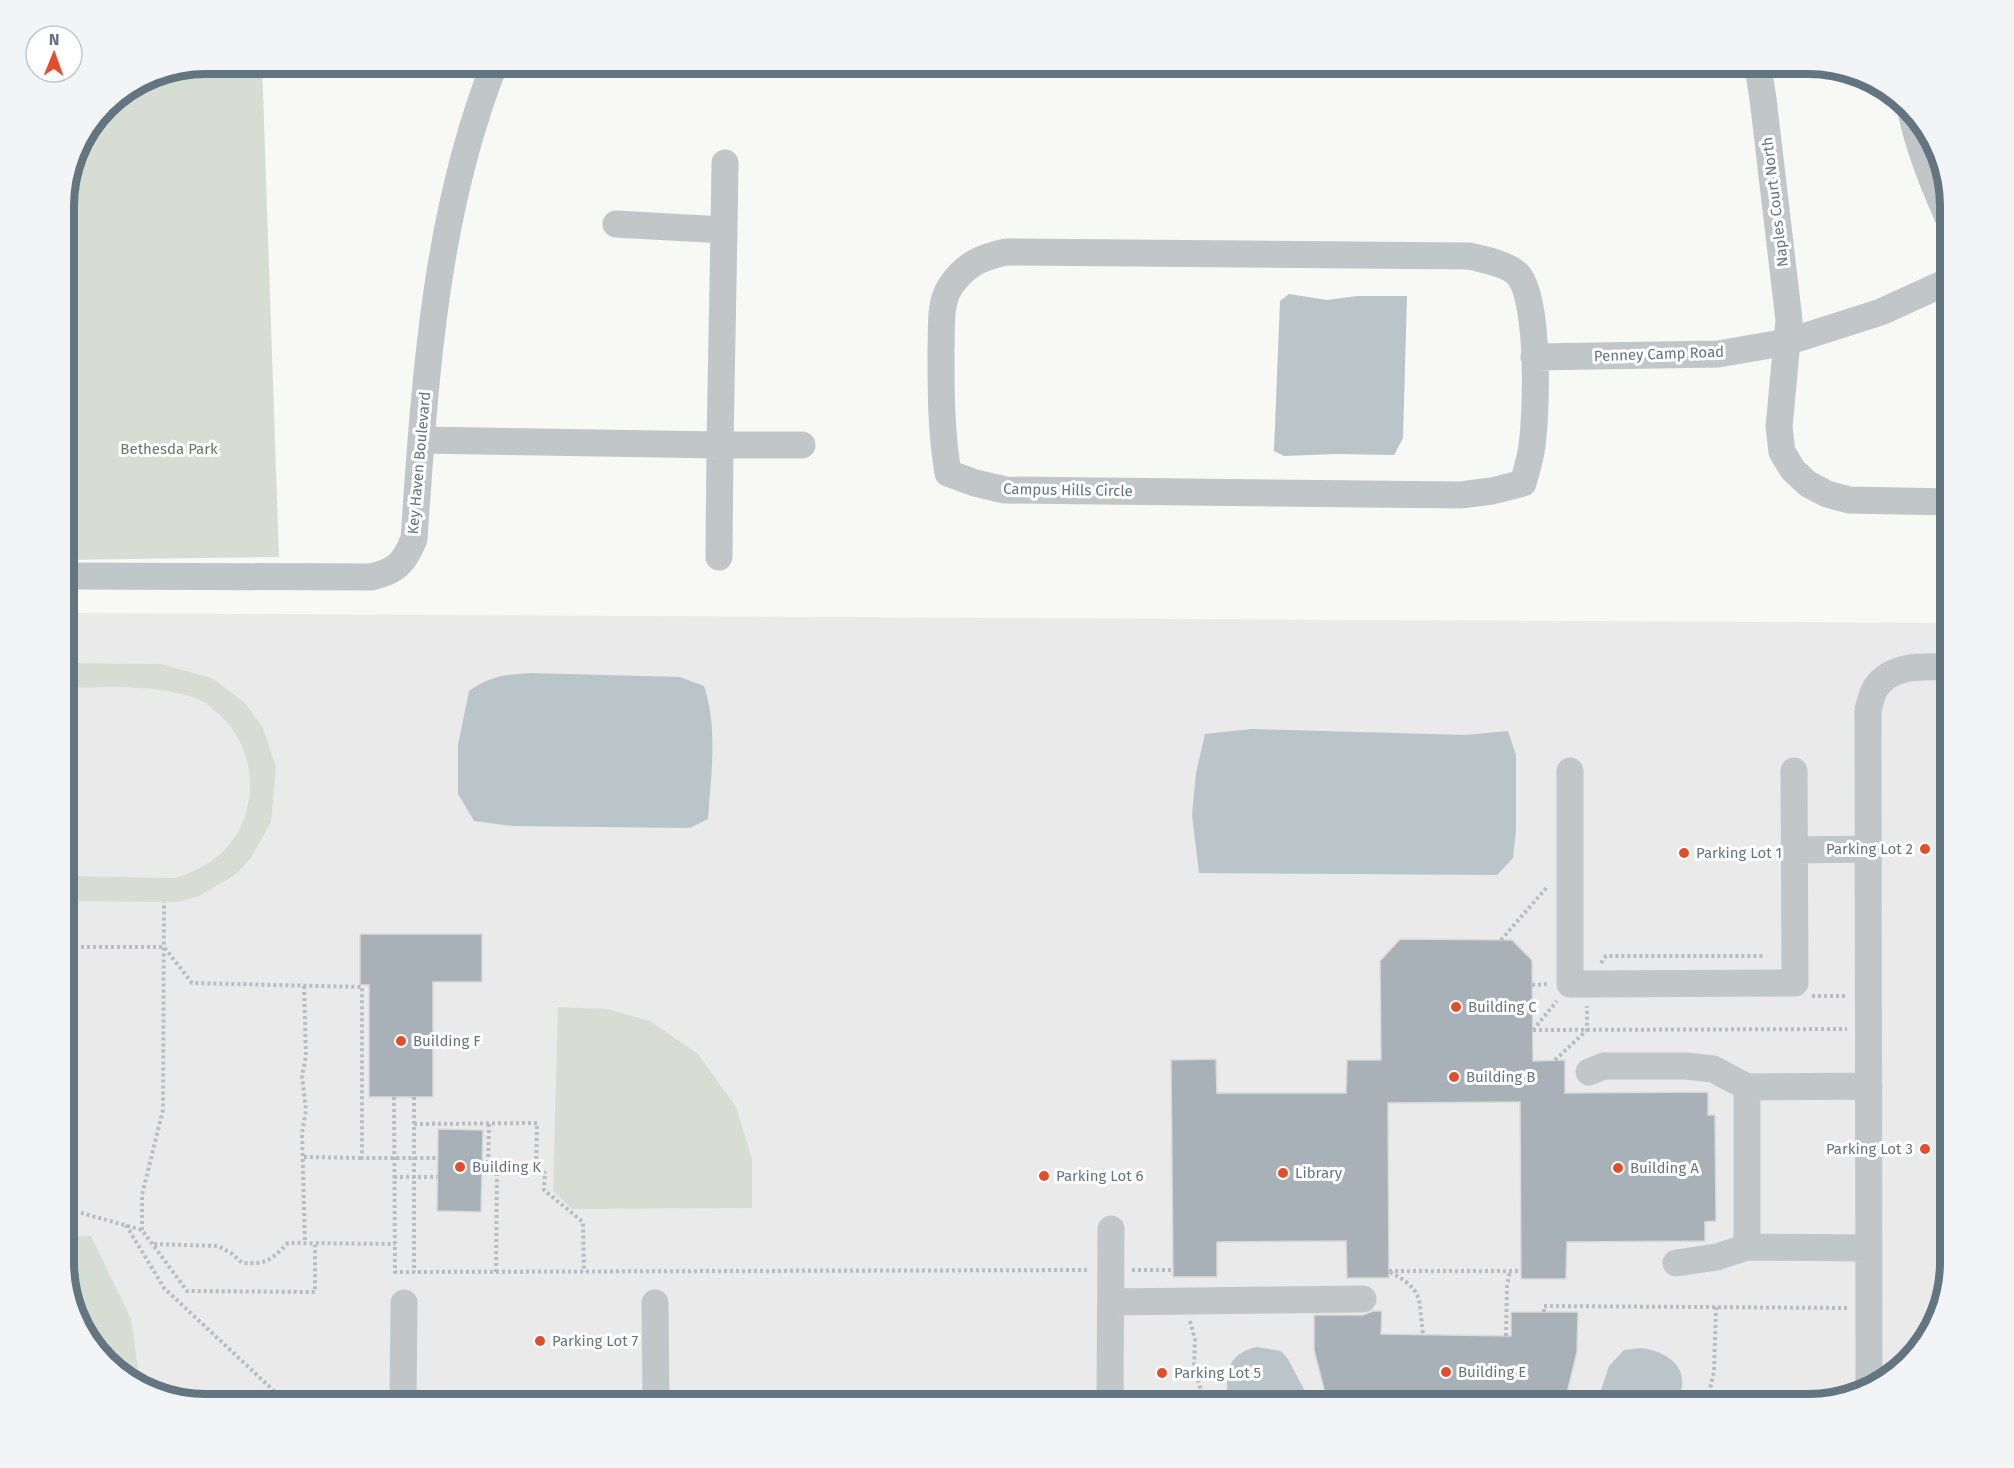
<svg xmlns="http://www.w3.org/2000/svg" width="2014" height="1468" font-family="'Fira Sans',sans-serif">
	<style>
		.built { fill: #e9eae9 }
		.green { fill: #d8ddd4 }
		.water { fill: #b9c5c9 }
		.building { fill: #a8b1b7; stroke: #dadad8; stroke-width: 1.5 }
		.lines { fill: none; stroke-linecap: round; stroke-linejoin: round }
		.path { stroke: #b9bdc0; stroke-width: 4; stroke-dasharray: 3 3; stroke-linecap: butt }
		.minor { stroke: #c1c6c9; stroke-width: 27 }
		.poi-dot { fill: #e24e2c; stroke: #fff; stroke-width: 2 }
		.labels { text-anchor: middle; stroke-width: 6; stroke-linejoin: round; paint-order: stroke }
		.street-label { font-size: 15px; fill: #637580; stroke: #fff }
		.park-label { font-size: 15px; fill: #677862; stroke: #fff }
		.poi-label { font-size: 15px; fill: #637580; stroke: #fff; text-anchor: start }
		.rim { fill: none; stroke: #637580; stroke-width: 8 }
	</style>
	<rect width="100%" height="100%" fill="#f8f8f5"/>
	<!-- built -->
	<path class="built" d="M63,613L1951,623V1263L1922,1349L1872,1390L1808,1405H205L119,1376L78,1326L63,1271Z"/>
	<!-- green -->
	<path class="green" d="M206,63H262L279,557L63,560V196L78,143L111,99L151,74Z
		M63,663L161,664L212,678L245,703L263,728L276,767L271,822L251,858L235,875L199,896L178,902L63,901V876L175,878C195,872 216,861 229,845C262,805 255,742 215,711C210,707 205,702 200,700C157,683 108,688 63,688Z
		M558,1007L607,1009L650,1021L698,1054L736,1107L752,1159V1208L572,1209L553,1191Z
		M91,1236L131,1319L140,1383L119,1376L78,1326L63,1271V1237Z"/>
	<!-- water -->
	<path class="water" d="M1289,294L1327,300L1357,296H1407L1403,438L1394,455L1336,454L1284,456L1274,451L1280,301Z
		M530,673L680,677L704,686C718,728 711,776 708,819L690,828L512,826L474,821L458,794V745L469,691C491,676 504,675 530,673Z
		M1252,729L1465,735L1508,731L1516,755V830L1513,858L1497,875L1199,873L1192,815L1196,773L1205,734Z
		M1257,1347L1281,1351L1288,1359L1312,1405H1228C1226,1377 1224,1354 1257,1347Z
		M1640,1348C1660,1350 1685,1361 1682,1386C1681,1392 1678,1399 1676,1405H1596L1609,1366L1624,1350Z"/>
	<!-- building -->
	<path class="building" d="M360,934H482V982H433V1097H369V985H360Z
		M1400,939L1512,940L1532,960L1533,1061L1565,1060V1093L1708,1092V1115H1715L1716,1221L1705,1222V1241L1567,1242L1566,1279H1521L1520,1102L1388,1103L1389,1278H1347L1346,1241L1217,1242V1277H1173L1171,1060L1216,1059L1217,1093H1346L1347,1060H1381L1380,961Z
		M438,1129L483,1130L481,1212L437,1211Z
		M1373,1311H1382L1381,1334L1511,1336V1312H1578L1577,1352L1567,1393L1560,1405H1333L1325,1393L1314,1350V1315H1363Z"/>
	<g class="lines">
		<!-- path -->
		<path class="path" d="M1501,940L1548,886
			M63,947H164L192,983L362,987V1158H438
			M1601,963L1606,956H1763
			M1532,985L1549,984
			M304,986L306,1056L302,1076L306,1110L302,1133L305,1243
			M1812,996H1846
			M1533,1030L1557,1001
			M1533,1030L1847,1029
			M1555,1060L1587,1030V1006
			M394,1097L395,1272L1088,1270
			M414,1097V1272
			M414,1124L537,1123L536,1169
			M489,1124L488,1167L497,1168
			M304,1157L362,1158
			M394,1177H437
			M63,1212H78L142,1230L187,1291L315,1292V1245
			M126,1225L164,1288L273,1390L287,1405
			M142,1230V1195L163,1110L164,902
			M154,1244L218,1246L231,1253L242,1263C267,1264 270,1261 288,1243L395,1244
			M1132,1270H1173
			M1389,1271H1521
			M496,1272L497,1168L536,1169L545,1173L544,1190L583,1222L584,1272
			M1390,1272C1425,1291 1418,1298 1423,1334
			M1544,1312V1306L1847,1308
			M1190,1321L1195,1339L1194,1366L1205,1405
			M1506,1336L1507,1286L1510,1271
			M1706,1405L1714,1372L1716,1307"/>
		<!-- minor -->
		<path class="minor" d="M1754,63L1759,73L1763,99L1789,320L1779,427L1782,452L1793,470L1808,484L1827,494L1849,500L1951,502
			M1911,111C1919,150 1935,188 1951,224
			M724,230L725,163
			M1006,252L1469,256C1483,259 1511,265 1519,276C1540,303 1537,418 1531,452C1529,463 1526,473 1523,483L1492,491L1460,495L1005,490L975,483L948,473C941,432 941,392 941,350C942,330 939,304 950,287C965,264 982,257 1006,252Z
			M1534,357L1718,354L1787,342L1881,312L1951,280
			M421,440L720,445L724,230L616,224
			M719,557L720,445H802
			M63,576L371,577C397,571 404,563 414,539C425,379 435,214 495,63
			M1570,771V984H1589L1795,983L1794,771
			M1794,850L1869,849
			M1589,1072L1604,1066H1686L1713,1069L1747,1087
			M1869,1248L1747,1247V1087L1869,1086
			M1676,1263L1717,1257L1747,1247
			M1111,1302L1363,1299
			M655,1303L656,1405
			M1869,1391L1868,710C1870,703 1872,693 1876,687C1894,663 1924,667 1951,667
			M403,1405L404,1303
			M1110,1405L1111,1229"/>
	</g>
	<!-- markers -->
	<g class="poi-dot">
		<circle cx="1925" cy="849" r="6"/>
		<circle cx="1684" cy="853" r="6"/>
		<circle cx="1456" cy="1007" r="6"/>
		<circle cx="401" cy="1041" r="6"/>
		<circle cx="1454" cy="1077" r="6"/>
		<circle cx="1925" cy="1149" r="6"/>
		<circle cx="460" cy="1167" r="6"/>
		<circle cx="1618" cy="1168" r="6"/>
		<circle cx="1283" cy="1173" r="6"/>
		<circle cx="1044" cy="1176" r="6"/>
		<circle cx="540" cy="1341" r="6"/>
		<circle cx="1446" cy="1372" r="6"/>
		<circle cx="1162" cy="1373" r="6"/>
	</g>
	<g class="labels">
		<!-- street labels -->
		<g class="street-label">
			<text transform="translate(1775 202) rotate(-97)" y="5">Naples Court North</text>
			<text transform="translate(1659 354) rotate(-2)" y="5">Penney Camp Road</text>
			<text transform="translate(419 463) rotate(-85)" y="5">Key Haven Boulevard</text>
			<text transform="translate(1068 490) rotate(1)" y="5">Campus Hills Circle</text>
		</g>
		<!-- park labels -->
		<g class="park-label">
			<text x="169" y="454">Bethesda Park</text>
		</g>
		<!-- poi labels -->
		<g class="poi-label">
			<text x="1913" y="854" text-anchor="end">Parking Lot 2</text>
			<text x="1696" y="858">Parking Lot 1</text>
			<text x="1468" y="1012">Building C</text>
			<text x="413" y="1046">Building F</text>
			<text x="1466" y="1082">Building B</text>
			<text x="1913" y="1154" text-anchor="end">Parking Lot 3</text>
			<text x="472" y="1172">Building K</text>
			<text x="1630" y="1173">Building A</text>
			<text x="1295" y="1178">Library</text>
			<text x="1056" y="1181">Parking Lot 6</text>
			<text x="552" y="1346">Parking Lot 7</text>
			<text x="1458" y="1377">Building E</text>
			<text x="1174" y="1378">Parking Lot 5</text>
		</g>
	</g>
	<!-- crop -->
	<path d="M0 0H2014V1468H0ZM206 74H1808A132 132 0 0 1 1940 206V1262A132 132 0 0 1 1808 1394H206A132 132 0 0 1 74 1262V206A132 132 0 0 1 206 74Z" fill="#f3f4f5" fill-rule="evenodd"/>
	<path class="rim" d="M206 74H1808A132 132 0 0 1 1940 206V1262A132 132 0 0 1 1808 1394H206A132 132 0 0 1 74 1262V206A132 132 0 0 1 206 74Z"/>
	<!-- north arrow -->
	<g transform="translate(54 54) rotate(1)"><circle r="28" fill="#ffffff" stroke="#c1c8cc" stroke-width="1.5"/>
	<path d="M0-4.5L10 22L0 15L-10 22Z" fill="#e24e2c"/>
	<text y="-9" font-size="16" font-weight="bold" text-anchor="middle" fill="#637580">N</text>
	</g>
</svg>
